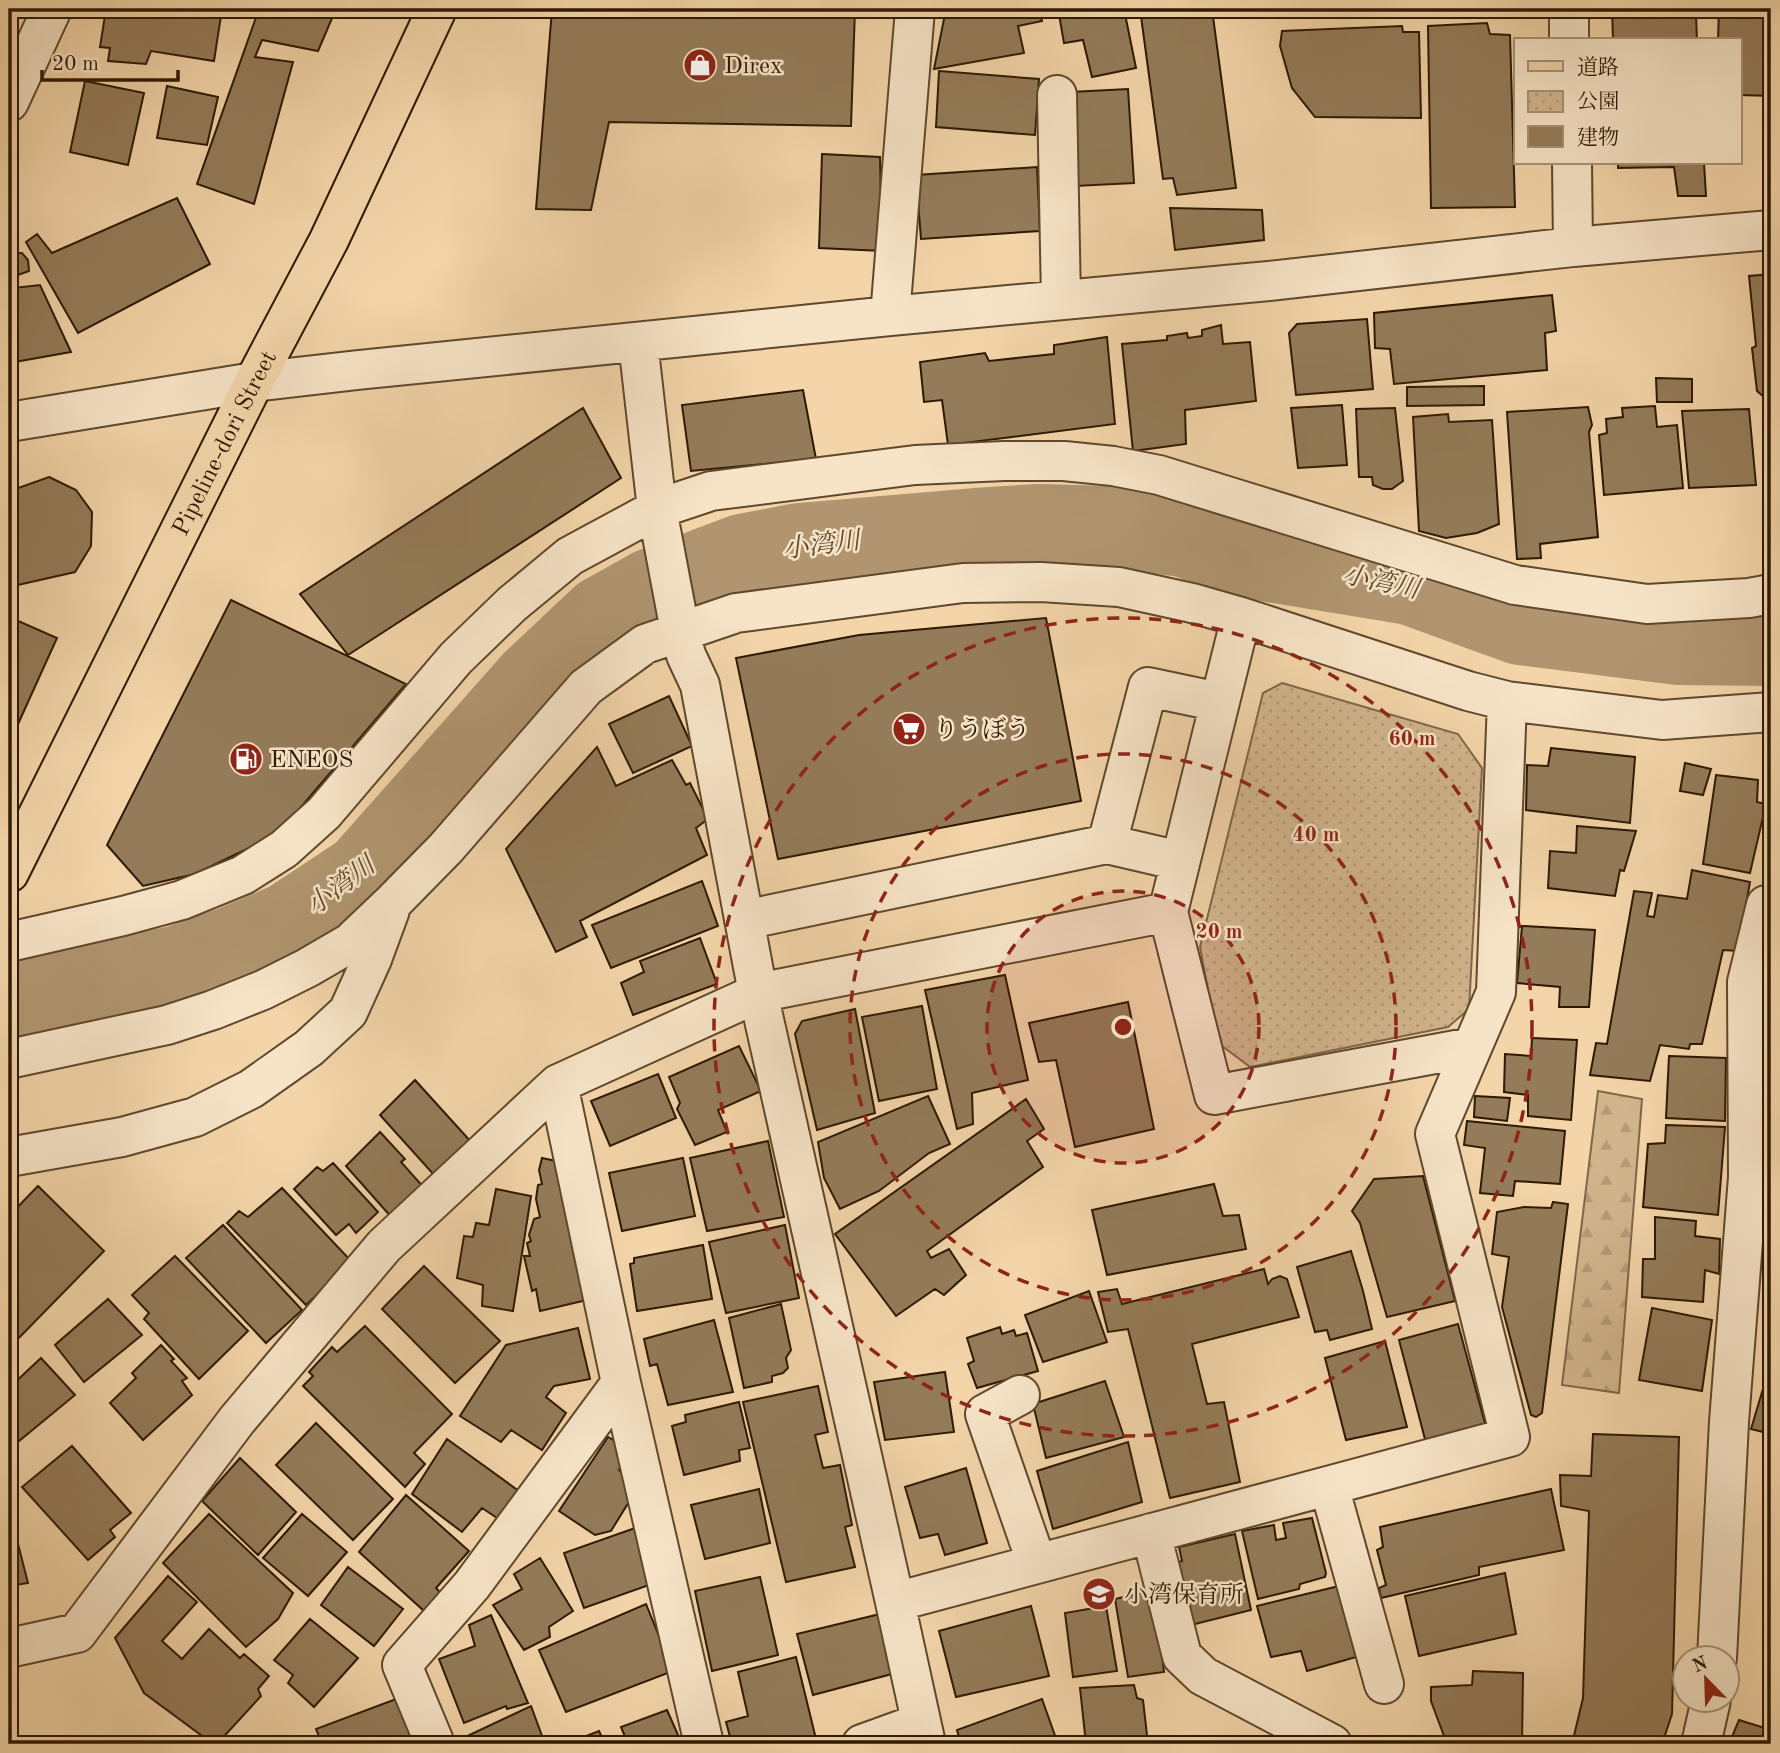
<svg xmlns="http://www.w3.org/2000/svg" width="1780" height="1753" font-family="'Old Standard TT','Noto Serif JP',serif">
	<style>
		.forest { fill: url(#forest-firs); stroke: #806748; stroke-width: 2 }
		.park { fill: url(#park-dots); stroke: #806748; stroke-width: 2 }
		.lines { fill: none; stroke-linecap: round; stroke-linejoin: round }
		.river { stroke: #b09570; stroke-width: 82 }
		.building { fill: #947b59; stroke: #2e1902; stroke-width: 2 }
		.minor-casing { stroke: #5f482c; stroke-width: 42 }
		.major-casing { stroke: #2e1902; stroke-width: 42 }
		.minor { stroke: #f7e4c7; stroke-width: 38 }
		.major { stroke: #f3d5a9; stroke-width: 38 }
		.ring { fill: none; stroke: #8f2418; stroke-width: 3.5; stroke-dasharray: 12 9 }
		.labels { text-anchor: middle; stroke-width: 5; stroke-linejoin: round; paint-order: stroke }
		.poi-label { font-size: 24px; fill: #2e1902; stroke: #f7e4c7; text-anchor: start }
		.street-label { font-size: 24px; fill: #2e1902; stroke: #f7e4c7 }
		.water-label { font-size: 26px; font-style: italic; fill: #624b2e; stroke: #f7e4c7 }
		.centre { fill: #8f2418; stroke: #f7e4c7; stroke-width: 3.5 }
		.ring-label { font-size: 21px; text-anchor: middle; font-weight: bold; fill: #8f2418; stroke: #f7e4c7; stroke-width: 5; stroke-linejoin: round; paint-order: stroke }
	</style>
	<defs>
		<pattern id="forest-firs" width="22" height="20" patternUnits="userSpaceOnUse" patternTransform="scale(1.75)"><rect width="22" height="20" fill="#d2b58d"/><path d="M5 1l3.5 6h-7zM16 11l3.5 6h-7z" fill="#b59b78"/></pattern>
		<pattern id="park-dots" width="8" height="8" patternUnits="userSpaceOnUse" patternTransform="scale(1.75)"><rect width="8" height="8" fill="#d2b58d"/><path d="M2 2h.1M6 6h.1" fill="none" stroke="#b59b78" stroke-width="1.8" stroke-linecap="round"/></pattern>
	</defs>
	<rect width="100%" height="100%" fill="#f3d5a9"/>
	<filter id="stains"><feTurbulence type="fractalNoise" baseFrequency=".00286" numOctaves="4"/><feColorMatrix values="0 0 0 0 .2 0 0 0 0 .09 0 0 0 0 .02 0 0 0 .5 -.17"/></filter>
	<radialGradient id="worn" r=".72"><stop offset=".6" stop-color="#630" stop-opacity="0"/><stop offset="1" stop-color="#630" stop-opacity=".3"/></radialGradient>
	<!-- forest -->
	<path class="forest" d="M1598,1091L1642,1099L1619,1393L1562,1385Z"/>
	<!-- park -->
	<path class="park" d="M9,9H22L9,40Z
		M1282,683L1458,734L1482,768L1469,1009L1448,1027L1250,1067L1218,1043L1200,947L1263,693Z"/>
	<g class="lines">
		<!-- river -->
		<path class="river" d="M9,1005L65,990L179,966L233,947L289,923L363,874L534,681L602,617L652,589L742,555L799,544L975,529L1039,525L1110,527L1184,536L1239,556L1410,584L1520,624L1679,644L1771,645"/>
	</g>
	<!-- building -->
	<path class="building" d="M106,9H222L214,61L151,51L146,64L108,61L110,48L100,47Z
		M259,9H336L318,51L262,40L255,57L293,62L254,204L197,184Z
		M552,9H855L851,126L609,122L591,210L536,209Z
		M946,9H1039L1042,21L1018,26L1024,53L934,69Z
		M1058,9H1124L1136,68L1092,77L1083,40L1064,43Z
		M1140,9H1212L1236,188L1177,195L1173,178L1163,179Z
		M1612,9H1709V13L1696,15L1697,40H1613Z
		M1719,9H1771V96L1740,95V40H1718Z
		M1487,23L1490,34L1510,35L1515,207L1431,208L1428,26Z
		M1402,26L1403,32H1419L1421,118L1315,117L1292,88L1280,46L1282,31Z
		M939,71L1039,79L1035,135L936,127Z
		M85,81L144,93L128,165L70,152Z
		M167,86L218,97L207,145L157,138Z
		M1128,89L1134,183L1075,186L1071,92Z
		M822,154L880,157L882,251L819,248Z
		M1618,163H1704L1706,196H1678L1674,167L1618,168Z
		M1037,167L1040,231L921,239L916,175Z
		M177,198L210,264L78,333L26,242L37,234L52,253Z
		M1170,208L1262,210L1264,240L1175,250Z
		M9,227L16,242L9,244Z
		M9,253H22L28,260L29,271L12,277L14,288L40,285L71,352L9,363Z
		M1771,274V397L1765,398L1757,391L1752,348L1756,346L1749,276Z
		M1552,295L1556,331L1545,333L1547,370L1394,384L1390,349L1375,348L1374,313Z
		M1367,319L1373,389L1296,395L1289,333L1297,324Z
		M1221,325L1223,344L1250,342L1256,401L1185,410L1186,444L1133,451L1122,344L1167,340V336L1187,333L1188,338L1202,336V330Z
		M1107,337L1115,424L948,445L942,400L924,402L920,362L985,353L989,361L1054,354V345Z
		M1656,378L1692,379V402H1657Z
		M1484,386V405L1407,406V387Z
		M803,390L816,459L691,471L682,405Z
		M1342,405L1347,465L1298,468L1291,408Z
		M1655,406L1657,427L1677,425L1683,488L1604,495L1599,435L1607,433L1606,419L1623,417L1622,408Z
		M1588,407L1592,425L1589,432L1598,537L1540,544L1541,558L1517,559L1507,412Z
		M583,408L621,478L348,655L300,594Z
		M1395,408L1403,481L1392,489H1383L1373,485L1372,477H1359L1356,409Z
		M1749,409L1756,485L1689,488L1682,411Z
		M1448,414L1449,422L1492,420L1499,524L1477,533L1446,538L1419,531L1413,417Z
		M49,477L76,490L92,512L91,546L75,572L9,587V487L10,491Z
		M231,600L406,684L278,834L195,874L143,886L107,845Z
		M9,617L57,638L9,744Z
		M1046,618L1081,801L778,859L736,658L859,635Z
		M669,696L692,746L633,773L609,724Z
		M597,747L616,786L672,760L686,785L690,783L708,819L696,828L707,855L580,921L587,937L556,952L506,849Z
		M1551,748L1635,757L1630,823L1526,810L1527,765L1548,766Z
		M1685,763L1711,769L1703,795L1680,791Z
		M1716,775L1758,780L1757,802L1766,804L1750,873L1703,864Z
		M1577,826L1636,831L1624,871L1620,870L1615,896L1548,888L1550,851L1576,853Z
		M1692,870L1750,882L1738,951L1723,950L1702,1044H1690L1689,1049L1660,1045L1650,1081L1590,1075L1596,1043L1607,1044L1634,891L1652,893L1647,916L1654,917L1658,895L1687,899Z
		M702,881L718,926L611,968L592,925Z
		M1522,926L1595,930L1589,1007H1559L1560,987L1517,983Z
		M700,938L717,984L633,1015L621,983L644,972L640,961Z
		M1005,975L1028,1080L972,1093L973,1124L957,1129L925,990Z
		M1128,1002L1154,1129L1075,1147L1056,1060L1039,1062L1029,1023Z
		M922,1006L937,1089L879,1101L862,1017Z
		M855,1009L875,1113L817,1130L795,1034L802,1021Z
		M1532,1038L1577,1040L1571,1120L1528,1116V1095L1504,1092L1505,1054L1531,1056Z
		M739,1046L761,1091L718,1110L727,1132L695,1145L677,1109L680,1103L669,1077Z
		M1669,1056L1726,1058L1725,1121L1666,1118Z
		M658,1074L676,1118L610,1146L591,1101Z
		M415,1080L472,1143L435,1176L380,1115Z
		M928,1096L950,1144L929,1153L879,1191L840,1209L824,1178L818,1142Z
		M1475,1096L1510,1098L1507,1121L1474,1117Z
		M1026,1099L1044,1129L1027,1141L1043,1167L927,1251L931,1258L949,1249L966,1275L944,1295L935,1289L896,1316L835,1234Z
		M1467,1121L1565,1131L1560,1184L1515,1181L1513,1196L1480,1193L1485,1148L1464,1145Z
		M1666,1125L1725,1127L1718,1215L1643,1207L1648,1144L1665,1143Z
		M380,1132L405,1159L401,1162L425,1189L393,1219L346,1166Z
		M768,1141L784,1217L707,1231L690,1158Z
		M542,1158L566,1163L587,1300L540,1311L536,1289L532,1291L524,1256H530L527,1243L531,1241L529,1235L534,1219L540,1217L536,1199L538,1185L542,1184L539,1170Z
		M683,1158L695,1216L622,1231L609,1173Z
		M333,1163L378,1212L356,1233L349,1224L336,1235L294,1189L317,1167L323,1171Z
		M1423,1176L1455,1301L1387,1317L1360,1223L1352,1211L1374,1179Z
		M1214,1184L1223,1216L1239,1215L1246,1249L1107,1275L1092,1210Z
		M38,1186L104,1251L9,1348V1216Z
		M282,1188L352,1262L306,1305L227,1223L239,1211L248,1217Z
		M496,1189L531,1196L513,1311L482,1306L483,1285L457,1278L464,1236L473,1237L476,1223L489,1225Z
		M1553,1202L1568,1204L1542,1413L1536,1417L1531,1415L1502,1307L1509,1257L1492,1254L1497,1212L1524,1207L1551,1208Z
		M1655,1217L1696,1221L1695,1236L1720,1239L1719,1274L1705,1270L1703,1302L1642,1297L1643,1259H1655Z
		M223,1225L302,1310L266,1343L186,1258Z
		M785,1225L799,1298L726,1313L709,1242Z
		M703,1245L712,1299L637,1311L630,1264L634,1263V1258Z
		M1351,1251L1363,1291L1372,1329L1330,1340L1327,1330L1315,1332L1297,1267Z
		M175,1256L248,1331L199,1379L144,1319L149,1313L132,1295Z
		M424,1266L500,1341L455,1383L382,1309Z
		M1264,1269L1268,1284L1272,1279L1280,1276L1287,1279L1299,1317L1192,1344L1207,1404L1224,1402L1240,1482L1170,1498L1128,1329L1108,1332L1098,1292L1117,1289L1122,1304Z
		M1089,1291L1107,1342L1043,1362L1025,1315Z
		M108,1299L142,1335L84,1382L55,1345Z
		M781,1304L791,1350L786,1358L788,1368L783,1373L772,1376V1382L744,1388L729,1318Z
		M1652,1308L1712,1320L1702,1391L1639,1380Z
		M714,1320L733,1392L668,1405L657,1364L650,1366L644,1339Z
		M1458,1324L1486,1427L1426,1443L1399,1340Z
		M365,1326L452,1414L414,1453L425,1464L405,1487L303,1386L313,1376L309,1372L332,1347L337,1352Z
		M1000,1327L1002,1334L1014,1330L1016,1336L1027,1333L1038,1371L977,1388L968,1364L974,1361L967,1338Z
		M578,1328L590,1379L554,1386L546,1397L566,1413L542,1450L511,1430L501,1442L460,1416L506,1345Z
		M1385,1341L1407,1427L1346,1440L1325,1358Z
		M161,1345L174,1359L171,1361L187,1378L182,1381L192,1395L143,1440L110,1403L136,1378L132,1373Z
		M41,1358L75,1395L19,1441L9,1429V1388Z
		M1771,1362V1434L1751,1429Z
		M945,1372L954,1432L885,1440L874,1382Z
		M1105,1381L1124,1437L1046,1458L1033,1404Z
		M818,1386L828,1432L815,1435L823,1468L840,1465L852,1525L845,1527L855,1567L786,1582L743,1402Z
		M739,1402L750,1448L739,1450L740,1461L684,1475L672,1426L686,1422L685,1415Z
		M316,1423L393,1499L353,1540L276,1465Z
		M1593,1434L1679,1437L1672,1714L1662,1744H1572L1583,1698L1589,1511L1561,1506L1560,1475L1591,1476Z
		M608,1437L626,1447L628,1454L619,1470L632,1481L635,1492L611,1531L595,1535L559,1511Z
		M447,1439L523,1494L503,1522L482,1508L462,1532L412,1494Z
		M1128,1442L1142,1502L1053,1529L1037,1471Z
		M72,1446L131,1513L110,1530L115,1537L88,1560L22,1487Z
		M240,1458L296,1512L258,1555L202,1501Z
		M966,1468L987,1543L945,1555L938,1534L920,1538L905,1487Z
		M759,1489L770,1543L705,1559L691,1505Z
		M1551,1489L1564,1550L1479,1567V1575L1381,1598L1379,1588L1386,1585L1377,1550L1383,1547L1380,1527Z
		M406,1495L469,1551L436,1588L440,1592L424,1611L359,1552Z
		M209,1514L293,1593L278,1619L246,1647L163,1563Z
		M302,1514L347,1552L308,1596L263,1558Z
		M1312,1518L1326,1573L1325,1577L1300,1584L1299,1589L1258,1599L1242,1531L1274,1525L1276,1540L1286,1538L1283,1523Z
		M635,1528L652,1584L584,1608L564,1553Z
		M1235,1534L1251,1610L1187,1626L1175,1563L1182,1561L1179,1547Z
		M9,1544H18L28,1583L9,1586Z
		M540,1558L573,1611L549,1627L550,1637L524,1650L493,1605L522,1589L514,1574Z
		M348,1567L403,1609L374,1646L321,1605Z
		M1505,1573L1516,1634L1419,1656L1405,1596Z
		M168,1576L197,1602L162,1641L182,1659L209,1629L240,1658L244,1654L269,1676L258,1689L261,1696L217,1744H213L144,1693L115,1638Z
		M760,1577L778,1655L712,1671L695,1591Z
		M1339,1586L1356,1657L1307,1671L1301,1651L1271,1657L1257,1606Z
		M1154,1590L1164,1672L1128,1677L1115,1599Z
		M646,1604L673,1671L566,1712L539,1650Z
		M1031,1606L1049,1676L956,1697L939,1631Z
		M1106,1606L1117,1671L1073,1677L1065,1613Z
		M880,1614L892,1674L813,1695L797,1634Z
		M491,1615L528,1703L507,1709L506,1706L464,1723L439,1659L475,1646L469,1625Z
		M310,1619L358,1658L314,1707L288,1683L293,1675L274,1660Z
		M796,1657L816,1739L798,1744H732L726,1722L748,1716L738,1672Z
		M1473,1671L1523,1673L1522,1744H1447L1431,1701V1687L1472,1685Z
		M1134,1685L1137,1698L1143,1700L1148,1744H1086L1080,1688Z
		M396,1699L414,1744H322L316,1729Z
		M1042,1699L1058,1744H961L957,1730Z
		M531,1706L545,1744H465L463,1738Z
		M667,1710L682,1744H628L621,1727Z
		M1739,1720L1771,1730V1744H1729Z
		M599,1731L605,1744H566Z"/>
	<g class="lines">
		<defs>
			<path id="minor" d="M1569,9V40
				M1057,95L1061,300
				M9,102L52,9
				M1572,163L1573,247
				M890,316L915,9
				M638,342L657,509L680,631L686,655L700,685L758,993L895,1602L926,1744
				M9,422L254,382L358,370L890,316L1269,281L1573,247L1771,230
				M1241,617L1168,912L1214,1095L1472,1047
				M1107,844L1148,687L1219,702
				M744,920L1107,844L1180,861
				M9,942L123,916L182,900L243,875L284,849L324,813L456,658L512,604L570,556L657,509L711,491L915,465L1004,461H1064L1113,466L1159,475L1515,585L1647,604L1749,598L1771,594
				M9,1059L167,1025L213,1010L263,990L307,968L350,943L392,903L446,848L586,687L645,644L736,613L963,583L1041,582L1119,587L1192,603L1241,617L1468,691L1507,701L1662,720L1771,712
				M558,1084L621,1383L704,1744
				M9,1157L122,1137L195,1117L251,1089L309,1048L348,1012L372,959L390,910
				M1020,1395L985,1414L1037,1564
				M1329,1486L1384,1684
				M1151,1533L1182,1656L1203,1676L1332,1744
				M895,1602L1510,1437L1435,1134L1496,992L1507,701
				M9,1648L77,1633L237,1420L384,1246L558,1084L758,993L1168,912
				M1717,1658L1729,1422L1748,1177L1747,982L1766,905
				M435,1744L402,1665L472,1585L621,1383
				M862,1744L920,1723
				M1701,1744L1711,1700"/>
			<g id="major">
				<path id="s1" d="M9,873L254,382L329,240L437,9"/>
			</g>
		</defs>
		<!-- minor casing -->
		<use href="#minor" class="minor-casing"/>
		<!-- major casing -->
		<use href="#major" class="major-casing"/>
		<!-- minor -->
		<use href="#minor" class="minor"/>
		<!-- major -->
		<use href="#major" class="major"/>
	</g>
	<!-- distance rings -->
	<circle cx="1123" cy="1027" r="136" fill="#8f2418" fill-opacity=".12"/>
	<g class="ring">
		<circle cx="1123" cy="1027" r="136"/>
		<circle cx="1123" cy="1027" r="273"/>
		<circle cx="1123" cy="1027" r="409"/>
	</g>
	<!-- icons -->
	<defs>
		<symbol id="shop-disc" viewBox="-11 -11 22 22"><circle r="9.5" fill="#8f2418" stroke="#f7e4c7"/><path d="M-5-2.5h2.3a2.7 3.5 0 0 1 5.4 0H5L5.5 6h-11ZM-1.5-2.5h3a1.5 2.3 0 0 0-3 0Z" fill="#fff"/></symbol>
		<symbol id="supermarket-disc" viewBox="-11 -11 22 22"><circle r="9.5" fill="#8f2418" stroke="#f7e4c7"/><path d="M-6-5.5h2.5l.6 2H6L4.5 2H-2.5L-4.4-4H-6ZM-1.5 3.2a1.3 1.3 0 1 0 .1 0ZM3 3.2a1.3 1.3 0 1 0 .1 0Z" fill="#fff"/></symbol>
		<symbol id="fuel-disc" viewBox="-11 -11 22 22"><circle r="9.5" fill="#8f2418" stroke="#f7e4c7"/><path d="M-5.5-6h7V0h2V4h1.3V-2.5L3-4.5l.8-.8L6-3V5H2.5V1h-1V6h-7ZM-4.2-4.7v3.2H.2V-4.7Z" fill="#fff"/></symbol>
		<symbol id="school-disc" viewBox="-11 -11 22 22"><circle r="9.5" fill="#8f2418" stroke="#f7e4c7"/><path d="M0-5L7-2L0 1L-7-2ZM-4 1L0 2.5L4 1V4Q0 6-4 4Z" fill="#fff"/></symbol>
	</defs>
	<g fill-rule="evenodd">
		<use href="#shop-disc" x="681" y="46" width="38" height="38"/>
		<use href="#supermarket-disc" x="890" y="710" width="38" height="38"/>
		<use href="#fuel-disc" x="227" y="740" width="38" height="38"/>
		<use href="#school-disc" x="1080" y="1575" width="38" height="38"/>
	</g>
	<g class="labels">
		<!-- poi labels -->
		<g class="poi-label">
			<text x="724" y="73">Direx</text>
			<text x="934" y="737">りうぼう</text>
			<text x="270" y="767">ENEOS</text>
			<text x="1124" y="1602">小湾保育所</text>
		</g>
		<!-- street labels -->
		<g class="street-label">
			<text dy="8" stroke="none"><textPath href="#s1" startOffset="481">Pipeline-dori Street</textPath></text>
		</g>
		<!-- water labels -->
		<g class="water-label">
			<text transform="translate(821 544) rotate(-7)" y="9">小湾川</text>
			<text transform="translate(1381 581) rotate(12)" y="9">小湾川</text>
			<text transform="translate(340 885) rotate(-37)" y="9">小湾川</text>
		</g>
	</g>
	<circle cx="1123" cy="1027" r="10" class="centre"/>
	<g class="ring-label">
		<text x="1412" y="745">60 m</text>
		<text x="1316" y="841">40 m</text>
		<text x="1219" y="938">20 m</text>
	</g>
	<!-- margin -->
	<rect width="1780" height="1753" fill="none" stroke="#f3d5a9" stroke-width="35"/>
	<rect x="10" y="10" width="1759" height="1732" fill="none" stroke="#2e1902" stroke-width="3.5"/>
	<rect x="18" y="18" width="1745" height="1718" fill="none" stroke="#2e1902" stroke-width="2"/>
	<!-- legend -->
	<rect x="1514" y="38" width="228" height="126" fill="#f7e4c7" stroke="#a79378" stroke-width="2"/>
	<rect x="1528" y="61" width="35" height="10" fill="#f3d5a9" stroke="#a79378" stroke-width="2"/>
	<text x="1577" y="74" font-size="21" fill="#2e1902">道路</text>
	<rect x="1528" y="91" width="35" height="21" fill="url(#park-dots)" stroke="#a79378" stroke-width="2"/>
	<text x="1577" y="108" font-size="21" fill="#2e1902">公園</text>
	<rect x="1528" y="126" width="35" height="21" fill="#947b59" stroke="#a79378" stroke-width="2"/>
	<text x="1577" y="144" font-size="21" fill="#2e1902">建物</text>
	<!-- north arrow -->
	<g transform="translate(1706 1679) rotate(337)"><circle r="33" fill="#f7e4c7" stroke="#a79378" stroke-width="2"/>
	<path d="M0-5L12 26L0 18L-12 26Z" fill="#8f2418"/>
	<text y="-10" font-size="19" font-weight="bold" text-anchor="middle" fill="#2e1902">N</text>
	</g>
	<!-- scale -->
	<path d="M42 70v10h136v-10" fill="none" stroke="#2e1902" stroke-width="3.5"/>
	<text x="52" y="70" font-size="21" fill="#2e1902" stroke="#f7e4c7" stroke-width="5" paint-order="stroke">20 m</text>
	<rect width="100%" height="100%" filter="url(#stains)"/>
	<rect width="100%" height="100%" fill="url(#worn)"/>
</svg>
